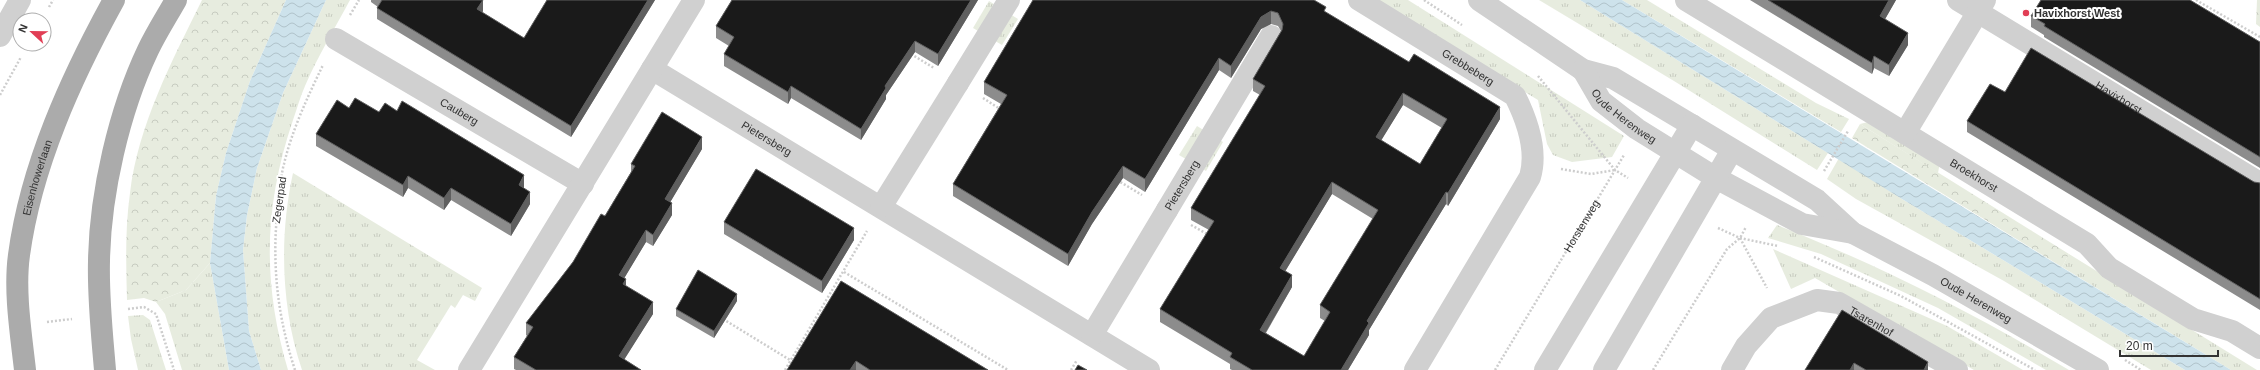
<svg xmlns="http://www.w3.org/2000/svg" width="2260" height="370" font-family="Helvetica,sans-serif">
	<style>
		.grass { fill: url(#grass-tufts) }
		.forest { fill: url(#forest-crowns) }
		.water { fill: url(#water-waves) }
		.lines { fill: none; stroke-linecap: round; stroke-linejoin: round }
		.path { stroke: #cdcdcd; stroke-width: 2.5; stroke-dasharray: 2 2; stroke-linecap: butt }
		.pedestrian { stroke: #d0d0d0; stroke-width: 22 }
		.minor { stroke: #d0d0d0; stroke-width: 22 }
		.tertiary { stroke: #d0d0d0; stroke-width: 22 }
		.primary { stroke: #ababab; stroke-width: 22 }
		.wall { fill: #8c8c8c; fill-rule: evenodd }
		.shaded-wall { fill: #5f5f5f }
		.building { fill: #1a1a1a; stroke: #5f5f5f; fill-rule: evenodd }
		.poi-dot { fill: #e13e55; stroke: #fff; stroke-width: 1.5 }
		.labels { text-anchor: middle; stroke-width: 4; stroke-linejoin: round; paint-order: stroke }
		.poi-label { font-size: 11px; font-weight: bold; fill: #333; stroke: #fff; text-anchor: start }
		.street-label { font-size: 11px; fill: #333; stroke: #fff }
	</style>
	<defs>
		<pattern id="grass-tufts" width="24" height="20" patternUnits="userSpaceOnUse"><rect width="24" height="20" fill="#e7ecdf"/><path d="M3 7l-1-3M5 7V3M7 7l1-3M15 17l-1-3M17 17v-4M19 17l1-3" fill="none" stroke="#c7cbc0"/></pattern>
		<pattern id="forest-crowns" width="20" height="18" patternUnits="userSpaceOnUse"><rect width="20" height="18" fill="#e7ecdf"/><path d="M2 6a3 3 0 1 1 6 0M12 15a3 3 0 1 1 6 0" fill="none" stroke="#c7cbc0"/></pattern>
		<pattern id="water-waves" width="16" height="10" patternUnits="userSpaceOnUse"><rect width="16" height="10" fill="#cde2eb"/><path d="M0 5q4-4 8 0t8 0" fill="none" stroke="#b0c2ca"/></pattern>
	</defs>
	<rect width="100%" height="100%" fill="#fff"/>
	<!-- grass -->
	<path class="grass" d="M326,0H350C335,28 318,56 305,86C300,97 297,109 293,120C264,206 262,282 288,370H261L249,331L243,250L247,215L257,168L283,93Z
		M1372,0H1408L1624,136L1612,157L1572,162L1553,155L1547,144L1538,100Z
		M1539,0H1580L1828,153L1817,170L1674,81Z
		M1622,0H1647L1816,103L1849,119L1841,132Z
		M989,1L1018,19L1002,45L973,28Z
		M1872,121L1940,162L1938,173L1860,124Z
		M1197,126L1223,142L1206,171L1179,155Z
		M1839,158L1902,199L2185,370H2151L2004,281L1856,199L1827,179Z
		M293,173L482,288L475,301L463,295L455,308L451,305L417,360L435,370H302C281,308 279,237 293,173Z
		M1777,225C1879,265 1975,314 2069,370H2046L1938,308L1821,254L1768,238Z
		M1773,249L1947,326L2023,370H1974L1815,278L1791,289Z
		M2069,254L2257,370H2231L2062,267Z
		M210,263L229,370H182L165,314L156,302L186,290Z
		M143,315L150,320L166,370H138L131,339L128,316Z"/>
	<!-- forest -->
	<path class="forest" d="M202,0H286L250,81L226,153L216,196L210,263L186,290L156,302L144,298L127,300C126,264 125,229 130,193C138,125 172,61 202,0Z
		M2257,0H2260V27L2256,24Z
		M1860,124L2069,254L2062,267L1852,138Z"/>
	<!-- water -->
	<path class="water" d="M286,0H326L283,93L257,168L247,215L243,250L249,331L261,370H229L210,263L216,196L226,153L250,81Z
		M1580,0H1622L2231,370H2185L1902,199Z"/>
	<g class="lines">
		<!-- path -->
		<g class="path">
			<path d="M1424,0L1462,25"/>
			<path d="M2196,0L2260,37"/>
			<path d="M49,7L53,0"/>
			<path d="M350,15L359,0"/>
			<path d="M911,54L934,68"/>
			<path d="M1538,76L1615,170L1628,178"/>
			<path d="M0,95L21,57"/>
			<path d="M983,98L1000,109"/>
			<path d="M1561,169L1591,174L1615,170"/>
			<path d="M1824,171L1848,131"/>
			<path d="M1117,180L1142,195"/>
			<path d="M1191,225L1209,235"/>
			<path d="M1718,228L1740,238L1778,246"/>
			<path d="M1740,238L1767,288"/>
			<path d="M1814,257L1901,296L2035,370"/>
			<path d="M844,272L1008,370"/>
			<path d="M128,309L144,307L156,314L174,370"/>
			<path d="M723,319L790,360"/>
			<path d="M47,322L72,319"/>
			<path d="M2125,360L2141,370"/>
			<path d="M295,370C276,312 271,257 279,197C281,186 281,174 284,164C292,130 308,96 323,65"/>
			<path d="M785,370L867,231"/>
			<path d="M1071,370L1077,360"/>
			<path id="s1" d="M1495,370L1624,155"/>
			<path d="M1653,370L1727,249L1740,238L1746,227"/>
		</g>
		<!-- pedestrian -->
		<g class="pedestrian">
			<path d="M958,83L1009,0"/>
			<path id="s2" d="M1167,210L1271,36"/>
		</g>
		<!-- minor -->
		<g class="minor">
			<path id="s3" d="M1359,0L1515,96C1527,120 1538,150 1530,177L1415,370"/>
			<path id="s4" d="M1686,0L2087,244L2109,268L2193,319L2232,331L2260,348"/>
			<path id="s5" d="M1958,0L2260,183"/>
			<path d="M0,36L20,0"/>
			<path id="s6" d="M336,39L583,184"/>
			<path id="s7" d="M652,69L1149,370"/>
			<path d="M1905,133L1985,0"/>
			<path d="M881,207L958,83"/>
			<path d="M1092,335L1167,210"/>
			<path d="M469,370L694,0"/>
			<path id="s8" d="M1732,370L1746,346L1771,318L1817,300L1839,303L1957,370"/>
		</g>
		<!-- tertiary -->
		<g class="tertiary">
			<path id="s9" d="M1479,0L1583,70L1613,78L1817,200L1853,233L1933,275L2098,370"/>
			<path id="s10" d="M1583,70L1601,101L1637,129L1716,178L1802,224L1853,233"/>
			<path d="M1545,370L1692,125"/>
			<path d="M1604,370L1732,150"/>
		</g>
		<!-- primary -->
		<g class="primary">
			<path id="s11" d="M25,370C21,334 14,291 19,255C31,166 71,78 114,0"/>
			<path d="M105,370C102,334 98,298 99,261C100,194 119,111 148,50C156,33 167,16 176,0"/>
		</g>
	</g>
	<!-- wall -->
	<path class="wall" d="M371,0H483V11L482,13L524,38L547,0H655L571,137L377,19V8L378,7L371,2Z
		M732,0H978L938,66L915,52L886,95V99L861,140L791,98L788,104L724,66V54L729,46L716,38V26Z
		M1033,0L1326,13L1500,119L1448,206L1446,204L1406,269L1369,330V335L1348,370H1232L1230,369V364L1160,322V309L1209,230L1191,220V208L1260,95L1253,91V79L1281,31L1278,26L1271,24L1261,29L1231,78L1219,70L1145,192L1123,178L1092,224L1068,266L953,196V184L1001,104L984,94V82ZM1403,105L1442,128L1420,164L1381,140ZM1332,194L1373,219L1320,305V318L1325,321L1304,356L1266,333L1292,287L1285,271Z
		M1750,0H1896L1885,19L1908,45L1889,76L1874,68L1872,74Z
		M2031,16L2260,42V168L2044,37V35L2031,27Z
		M2005,92L2254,182L2260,183V310L1967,132V121Z
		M349,108L379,112L397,111L524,187V188L530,204L511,236L451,200L444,210L408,188L403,197L316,146V134Z
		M702,149L670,202L672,215L653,246L646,242L624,278L626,286L653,314L624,359L641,370H516L514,369V357L527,336L526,335V323L573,262L605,216L631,172V164Z
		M724,222L854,240L822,293L724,234Z
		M841,281L988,370H787Z
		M737,301L714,338L676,316V309Z
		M1842,310L1928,370H1805Z"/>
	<!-- shaded-wall -->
	<path class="shaded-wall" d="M483,0V11L477,21V9Z
		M648,0H655L571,137V126Z
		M971,0H978L938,66V54Z
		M1889,0H1896L1880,28V16Z
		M1271,11V24L1261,29L1231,78V66L1261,17Z
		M1908,33V45L1889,76V65Z
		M915,41V52L886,95V99L861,140V129L885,86Z
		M1874,56V68L1872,74V63Z
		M1219,58V70L1145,192V179Z
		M791,86V98L788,104V92Z
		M1403,93V105L1376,149V137Z
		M1500,107V119L1448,206V193Z
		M702,137V149L665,211V199Z
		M1123,166V178L1092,224L1068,266V254L1092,212Z
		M524,175V187L519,197V185Z
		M408,176V188L403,197V185Z
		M1332,182V194L1280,280V268Z
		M451,188V200L444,210V198Z
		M530,192V204L511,236V224Z
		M1446,192V204L1406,269L1369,330V335L1348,370H1341L1367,321L1406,257Z
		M672,203V215L653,246V235Z
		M854,228V240L822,293V281Z
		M646,230V242L619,287V275Z
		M1292,275V287L1260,342V330Z
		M626,279V291L623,284Z
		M737,294V301L714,338V331Z
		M653,302V314L619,368V356Z
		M856,361V370H850Z
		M1928,362V370H1924Z
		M1854,363V370H1850Z"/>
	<!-- building -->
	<path class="building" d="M382,0H483L477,9L524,38L547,0H648L571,126L377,8Z
		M732,0H971L938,54L915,41L885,86L886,88L861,129L791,86L788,92L724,54L734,37L716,26Z
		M1033,0H1314L1326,7L1324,11L1409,62L1414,54L1500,107L1448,193L1446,192L1406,257L1367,321L1369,323L1341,370H1252L1230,357L1232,353L1160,309L1214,221L1191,208L1265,86L1253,79L1282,30L1283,24L1278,13L1271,11L1261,17L1231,66L1219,58L1145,179L1123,166L1092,212L1068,254L953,184L1007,95L984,82ZM1403,93L1447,119L1420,164L1376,137ZM1332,182L1378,210L1320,305L1330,312L1304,356L1260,330L1292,275L1280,268Z
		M1768,0H1889L1880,16L1908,33L1889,65L1874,56L1872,63Z
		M2041,0H2190L2260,42V157L2044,26L2045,24L2031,16Z
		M2031,48L2254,182L2260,183V299L1967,121L1990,84L2005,92Z
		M355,98L379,112L385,103L397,111L402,101L524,175L519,185L530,192L511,224L451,188L444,198L408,176L403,185L316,134L337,100L349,108Z
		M662,112L702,137L665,199L672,203L653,235L646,230L619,275L626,279L623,284L653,302L619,356L641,370H536L514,357L533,327L526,323L573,262L601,214L605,216L635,166L631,164Z
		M756,169L854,228L822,281L724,222Z
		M698,270L737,294L714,331L676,309Z
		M841,281L988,370H870L856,361L850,370H787Z
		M1842,310L1928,362L1924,370H1866L1854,363L1850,370H1805Z
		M1078,365L1087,370H1075Z"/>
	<!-- markers -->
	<circle class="poi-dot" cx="2026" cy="13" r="4"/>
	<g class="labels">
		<!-- poi labels -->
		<g class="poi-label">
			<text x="2034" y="17">Havixhorst West</text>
		</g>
		<!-- street labels -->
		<g class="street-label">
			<text dy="4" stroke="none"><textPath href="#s3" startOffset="128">Grebbeberg</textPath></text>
			<text dy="4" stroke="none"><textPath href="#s5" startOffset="188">Havixhorst</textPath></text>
			<text dy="4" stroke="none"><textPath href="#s6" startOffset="143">Cauberg</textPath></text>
			<text dy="4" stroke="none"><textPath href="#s10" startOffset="63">Oude Herenweg</textPath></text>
			<text dy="4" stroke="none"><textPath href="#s7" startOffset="134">Pietersberg</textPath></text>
			<text dy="4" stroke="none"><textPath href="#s4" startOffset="337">Broekhorst</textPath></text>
			<text dy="4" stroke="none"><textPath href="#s11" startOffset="195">Eisenhowerlaan</textPath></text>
			<text dy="4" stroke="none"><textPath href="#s2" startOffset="29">Pietersberg</textPath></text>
			<text transform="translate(279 200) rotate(-82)" y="4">Zegerpad</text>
			<text dy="4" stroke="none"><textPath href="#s1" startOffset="168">Horstenweg</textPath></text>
			<text dy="4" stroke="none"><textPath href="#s9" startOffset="583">Oude Herenweg</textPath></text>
			<text dy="4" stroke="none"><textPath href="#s8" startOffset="174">Tsarenhof</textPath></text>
		</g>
	</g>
	<!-- north arrow -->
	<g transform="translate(32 32) rotate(292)"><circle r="19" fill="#ffffff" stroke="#adadad"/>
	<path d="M0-3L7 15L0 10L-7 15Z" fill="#e13e55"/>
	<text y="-6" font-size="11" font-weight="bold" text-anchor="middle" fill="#333333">N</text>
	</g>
	<!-- scale -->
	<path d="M2120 350v6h98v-6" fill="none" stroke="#333333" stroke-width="2"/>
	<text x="2126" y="350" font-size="12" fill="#333333" stroke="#ffffff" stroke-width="3" paint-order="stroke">20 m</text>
</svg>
